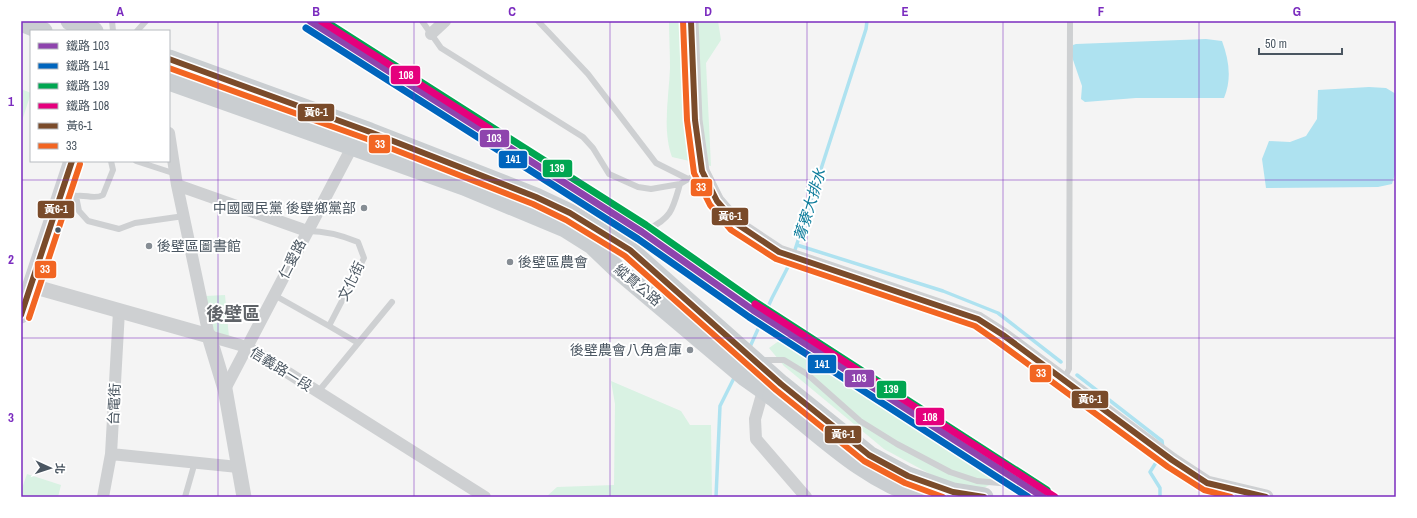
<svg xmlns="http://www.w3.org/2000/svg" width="1417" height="518" font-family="'Archivo Narrow','Noto Sans TC',sans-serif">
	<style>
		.green { fill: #d9f2e3 }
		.water { fill: #aee2f0 }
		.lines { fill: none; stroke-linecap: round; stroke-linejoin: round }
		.stream { stroke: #aee2f0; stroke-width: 3.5 }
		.service { stroke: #ced0d2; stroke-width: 6 }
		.minor { stroke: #ced0d2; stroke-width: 12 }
		.tertiary { stroke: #ced0d2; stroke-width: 15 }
		.secondary { stroke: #ced0d4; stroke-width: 17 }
		.primary { stroke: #caced1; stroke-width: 19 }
		.rail-casing { stroke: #c9cacc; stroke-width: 4.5 }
		.rail { stroke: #fff; stroke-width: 3; stroke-dasharray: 9; stroke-linecap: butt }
		.primary-bridge { stroke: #caced1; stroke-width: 19 }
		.bus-1-casing { stroke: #fff; stroke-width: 9 }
		.bus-2-casing { stroke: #fff; stroke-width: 9 }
		.bus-1 { stroke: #7a4b2a; stroke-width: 6 }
		.bus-2 { stroke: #f26522; stroke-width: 6 }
		.rail-1-casing { stroke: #fff; stroke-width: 10 }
		.rail-2-casing { stroke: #fff; stroke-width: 10 }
		.rail-3-casing { stroke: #fff; stroke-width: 10 }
		.rail-4-casing { stroke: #fff; stroke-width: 10 }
		.rail-1 { stroke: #8e44ad; stroke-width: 7 }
		.rail-2 { stroke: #0065bd; stroke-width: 7 }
		.rail-3 { stroke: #00a651; stroke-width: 7 }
		.rail-4 { stroke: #e5007d; stroke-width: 7 }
		.grid { fill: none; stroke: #7b2cbf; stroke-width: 1; stroke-opacity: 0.55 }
		.poi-dot { fill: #868d94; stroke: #fff; stroke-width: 1.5 }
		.bus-dot { fill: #4a5661; stroke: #fff; stroke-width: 1.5 }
		.labels { text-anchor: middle; stroke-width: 4; stroke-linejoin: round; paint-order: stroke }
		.poi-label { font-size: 14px; fill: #4a5661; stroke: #fff; text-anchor: end }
		.street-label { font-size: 14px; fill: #4a5661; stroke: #fff }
		.water-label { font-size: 15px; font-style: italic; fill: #0c7c9b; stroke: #fff }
		.district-label { font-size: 18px; font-weight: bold; fill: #5f6368; stroke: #fff }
		.line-badge { stroke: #fff; stroke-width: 1.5 }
		.badge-label { font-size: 11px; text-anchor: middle; font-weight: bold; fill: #fff }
		.neatline { fill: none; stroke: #7b2cbf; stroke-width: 1.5 }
		.grid-label { font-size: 13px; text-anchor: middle; font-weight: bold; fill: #7b2cbf }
	</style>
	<rect width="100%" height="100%" fill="#f4f4f4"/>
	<!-- green -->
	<path class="green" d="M669,21H718L721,40L706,63L711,166L672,157C662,129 669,97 670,68C670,52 669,37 669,21Z
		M21,89L31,93L21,124Z
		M225,295L229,337L214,331L205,296Z
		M783,338L1002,479L973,493L954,487L884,449L784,366L769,348Z
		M611,381L681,411L690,425H711L712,497H546L557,487L614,485L615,404Z
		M27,474L61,485L58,497H21V491Z"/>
	<!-- water -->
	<path class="water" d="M1206,39L1222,41C1229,60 1232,79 1224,98H1136L1085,102L1081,99L1082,86L1071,54L1073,45L1076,44Z
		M1369,87L1386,88L1396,94V171L1392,184L1378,187L1266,188L1262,159L1269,141L1290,142L1306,136L1317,119L1318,90Z"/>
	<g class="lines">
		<!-- stream -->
		<path class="stream" d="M797,245L943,291L998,313L1061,362
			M794,253L866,29L867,21
			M749,349L772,298L791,261
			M1077,375L1162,441L1163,448
			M1157,461L1150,472L1160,488V497
			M716,497L720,406L735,376"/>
		<!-- service -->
		<path class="service" d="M112,21L113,31
			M422,21L441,48L583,137L593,148L609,174L638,187L651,189L680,184
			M538,21L588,74L656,163L688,179
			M137,31L146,21
			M136,161L176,174
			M62,192L76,196L79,211L88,221L119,229L135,223L184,216
			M76,196C85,194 94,200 103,195L113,170L111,161
			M631,249L641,240L642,232L645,228L648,229C672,218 673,208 680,184L702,171
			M274,295L329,326L364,258L358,242C341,235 326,231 308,231
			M329,326L358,343
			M761,360H784L807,374L860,421L897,444L950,472L977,481L1011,484L1022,497
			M1064,379L1069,369L1070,21
			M318,392L392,302
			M185,497L195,462"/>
		<!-- minor -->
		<path class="minor" d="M431,34L445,21
			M169,133L177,185L209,336L247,347L485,497
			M177,185L307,231
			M225,389L352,147L360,128
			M763,391L755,419L756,439L806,497
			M111,454L238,467
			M103,497L111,454L119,311"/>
		<!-- tertiary -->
		<path class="tertiary" d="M691,21L695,120L702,171L717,201L737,224L779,252L978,319L1003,335L1172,460L1207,483L1266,497
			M32,286L209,336L225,389L244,497"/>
		<!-- secondary -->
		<path class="secondary" d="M21,315L72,161"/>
		<!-- primary -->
		<path class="primary" d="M70,21L94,31
			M21,22L43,31
			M169,59L370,132L536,197L570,213L630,250L781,384L869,455L908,476L953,492L984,497
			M169,81L464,186L565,228L592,245L617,269L745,377L772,396"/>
		<defs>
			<path id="rail" d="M490,129L645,228L755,304"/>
		</defs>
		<!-- rail casing -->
		<use href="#rail" class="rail-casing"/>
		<!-- rail -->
		<use href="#rail" class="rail"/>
		<!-- primary-bridge -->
		<path class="primary-bridge" d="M772,396C819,433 865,480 923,497"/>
		<defs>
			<path id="bus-1" d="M691,21L695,120L702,171L717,201L737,224L779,252L978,319L1003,335L1172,460L1207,483L1266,497
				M169,59L370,132L536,197L570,213L630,250L781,384L869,455L908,476L953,492L984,497
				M21,315L72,161"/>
			<path id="bus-2" d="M683,21L687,120L694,173L710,205L731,230L776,259L975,326L998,342L1168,467L1204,490L1231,497
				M169,68L367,139L533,204L566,220L625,256L776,390L864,461L905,483L943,497
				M29,318L80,164"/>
		</defs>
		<!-- bus-1 casing -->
		<use href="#bus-1" class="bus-1-casing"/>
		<!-- bus-2 casing -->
		<use href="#bus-2" class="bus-2-casing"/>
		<!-- bus-1 -->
		<use href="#bus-1" class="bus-1"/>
		<!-- bus-2 -->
		<use href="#bus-2" class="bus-2"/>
		<defs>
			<path id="rail-1" d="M310,21L642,232L753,310L1043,497"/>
			<path id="rail-2" d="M306,28L638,239L749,317L1028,497"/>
			<path id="rail-3" d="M325,21L646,225L757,303L1047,490"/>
			<path id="rail-4" d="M321,21L490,129
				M755,304L1055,497"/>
		</defs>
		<!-- rail-1 casing -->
		<use href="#rail-1" class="rail-1-casing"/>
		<!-- rail-2 casing -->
		<use href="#rail-2" class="rail-2-casing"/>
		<!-- rail-3 casing -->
		<use href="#rail-3" class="rail-3-casing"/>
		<!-- rail-4 casing -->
		<use href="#rail-4" class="rail-4-casing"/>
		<!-- rail-1 -->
		<use href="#rail-1" class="rail-1"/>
		<!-- rail-2 -->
		<use href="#rail-2" class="rail-2"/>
		<!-- rail-3 -->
		<use href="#rail-3" class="rail-3"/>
		<!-- rail-4 -->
		<use href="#rail-4" class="rail-4"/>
	</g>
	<!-- grid -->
	<path class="grid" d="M218,21V497M414,21V497M610,21V497M807,21V497M1003,21V497M1199,21V497M21,180H1396M21,338H1396"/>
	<!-- markers -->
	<g class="poi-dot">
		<circle cx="364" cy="208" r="4"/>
		<circle cx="149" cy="246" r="4"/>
		<circle cx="510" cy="262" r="4"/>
		<circle cx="690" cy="350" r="4"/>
	</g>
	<circle class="bus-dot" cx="58" cy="230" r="3.5"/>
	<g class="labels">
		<!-- poi labels -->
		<g class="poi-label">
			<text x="356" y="213">中國國民黨 後壁鄉黨部</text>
			<text x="157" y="251" text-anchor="start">後壁區圖書館</text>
			<text x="518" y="267" text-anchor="start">後壁區農會</text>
			<text x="682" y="355">後壁農會八角倉庫</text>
		</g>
		<!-- street labels -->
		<g class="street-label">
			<text transform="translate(292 259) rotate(-63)" y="5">仁愛路</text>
			<text transform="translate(351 281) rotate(-64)" y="5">文化街</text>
			<text transform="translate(638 285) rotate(40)" y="5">縱貫公路</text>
			<text transform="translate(281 369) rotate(32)" y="5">信義路一段</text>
			<text transform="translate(114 404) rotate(-87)" y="5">台電街</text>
		</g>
		<!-- water labels -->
		<g class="water-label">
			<text transform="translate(810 205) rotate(-73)" y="5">菁寮大排水</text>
		</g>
		<!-- district labels -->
		<g class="district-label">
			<text x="233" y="320">後壁區</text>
		</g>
	</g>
	<g class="line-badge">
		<rect x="390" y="65" width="31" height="20" rx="4" fill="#e5007d"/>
		<rect x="297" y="103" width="38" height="19" rx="4" fill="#7a4b2a"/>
		<rect x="479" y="129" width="31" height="19" rx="4" fill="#8e44ad"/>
		<rect x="368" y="134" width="23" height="20" rx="4" fill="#f26522"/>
		<rect x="498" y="150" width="30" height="19" rx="4" fill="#0065bd"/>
		<rect x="542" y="159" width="31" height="19" rx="4" fill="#00a651"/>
		<rect x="690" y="178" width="23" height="19" rx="4" fill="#f26522"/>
		<rect x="37" y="200" width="38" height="19" rx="4" fill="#7a4b2a"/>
		<rect x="711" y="207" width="38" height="19" rx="4" fill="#7a4b2a"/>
		<rect x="34" y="260" width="23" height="19" rx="4" fill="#f26522"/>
		<rect x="807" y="354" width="30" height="20" rx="4" fill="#0065bd"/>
		<rect x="1029" y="364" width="23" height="19" rx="4" fill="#f26522"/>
		<rect x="844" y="369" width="31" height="19" rx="4" fill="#8e44ad"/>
		<rect x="876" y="380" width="31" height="19" rx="4" fill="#00a651"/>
		<rect x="1071" y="390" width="38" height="19" rx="4" fill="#7a4b2a"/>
		<rect x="915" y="407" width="30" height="19" rx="4" fill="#e5007d"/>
		<rect x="824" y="425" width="38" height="19" rx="4" fill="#7a4b2a"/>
	</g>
	<g class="badge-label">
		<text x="406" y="79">108</text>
		<text x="316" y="116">黃6-1</text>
		<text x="494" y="142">103</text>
		<text x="380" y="148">33</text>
		<text x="513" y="163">141</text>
		<text x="557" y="172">139</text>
		<text x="701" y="191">33</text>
		<text x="56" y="213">黃6-1</text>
		<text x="730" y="220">黃6-1</text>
		<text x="45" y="273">33</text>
		<text x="822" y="368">141</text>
		<text x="1041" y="377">33</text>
		<text x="859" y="382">103</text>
		<text x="891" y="393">139</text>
		<text x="1090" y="403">黃6-1</text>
		<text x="930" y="421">108</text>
		<text x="843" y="438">黃6-1</text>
	</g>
	<!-- border -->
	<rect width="1417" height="518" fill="none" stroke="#ffffff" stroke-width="44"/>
	<!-- legend -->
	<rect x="30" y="30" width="140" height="132" fill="#ffffff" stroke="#b7bbc0"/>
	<rect x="38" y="43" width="20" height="6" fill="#8e44ad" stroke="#b7bbc0"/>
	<text x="66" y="50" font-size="12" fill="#4a5661">鐵路 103</text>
	<rect x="38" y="63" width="20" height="6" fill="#0065bd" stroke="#b7bbc0"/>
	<text x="66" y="70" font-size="12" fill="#4a5661">鐵路 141</text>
	<rect x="38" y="83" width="20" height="6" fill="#00a651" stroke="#b7bbc0"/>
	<text x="66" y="90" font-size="12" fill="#4a5661">鐵路 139</text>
	<rect x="38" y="103" width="20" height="6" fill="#e5007d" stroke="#b7bbc0"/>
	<text x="66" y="110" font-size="12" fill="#4a5661">鐵路 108</text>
	<rect x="38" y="123" width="20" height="6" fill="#7a4b2a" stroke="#b7bbc0"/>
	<text x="66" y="130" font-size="12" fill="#4a5661">黃6-1</text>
	<rect x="38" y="143" width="20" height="6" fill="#f26522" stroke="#b7bbc0"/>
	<text x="66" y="150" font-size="12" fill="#4a5661">33</text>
	<!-- north arrow -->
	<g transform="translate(50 468) rotate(93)" stroke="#ffffff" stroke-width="3" paint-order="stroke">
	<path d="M0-3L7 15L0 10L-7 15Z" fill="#4a5661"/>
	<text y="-6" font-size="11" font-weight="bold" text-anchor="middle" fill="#4a5661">北</text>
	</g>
	<!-- scale -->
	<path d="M1259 48v6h83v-6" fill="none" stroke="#4a5661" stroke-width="2"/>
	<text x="1265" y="48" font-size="12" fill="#4a5661" stroke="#ffffff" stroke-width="3" paint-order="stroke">50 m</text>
	<rect x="22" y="22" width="1373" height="474" class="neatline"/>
	<g class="grid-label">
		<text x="120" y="16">A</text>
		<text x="316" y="16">B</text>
		<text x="512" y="16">C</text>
		<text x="708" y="16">D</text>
		<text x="905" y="16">E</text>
		<text x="1101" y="16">F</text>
		<text x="1297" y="16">G</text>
		<text x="11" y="106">1</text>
		<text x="11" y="264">2</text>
		<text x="11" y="422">3</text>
	</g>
</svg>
